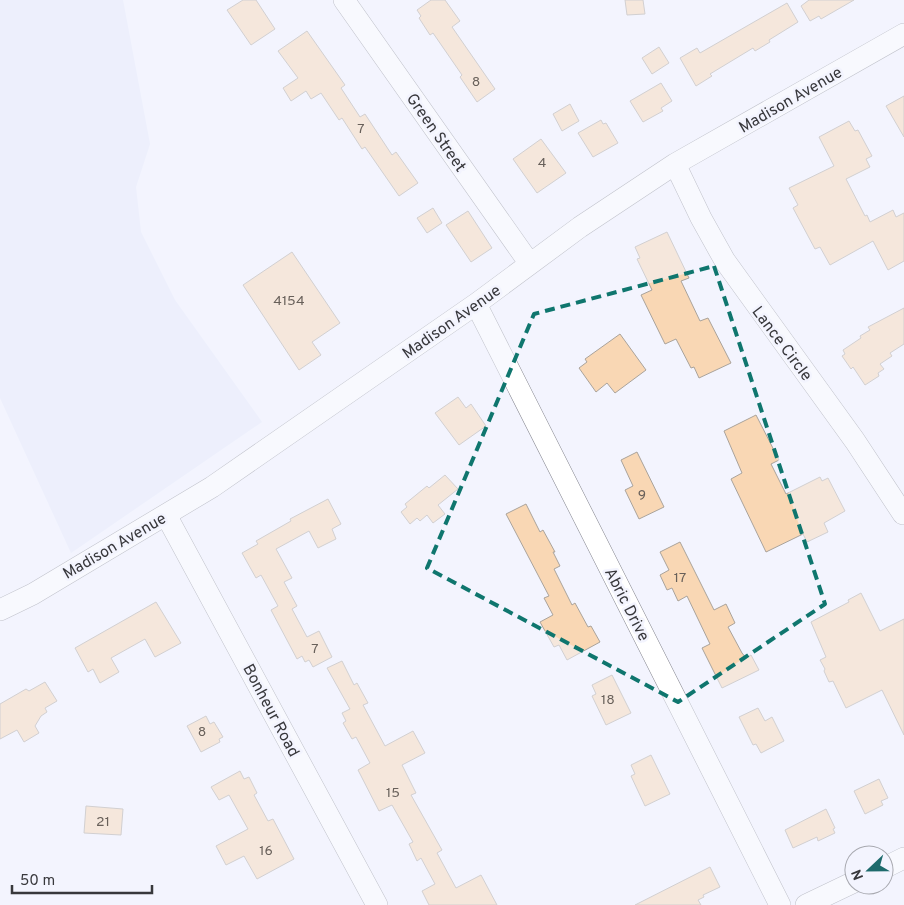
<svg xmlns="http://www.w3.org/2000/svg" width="904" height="905" font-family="Overpass,sans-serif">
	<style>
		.built { fill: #e6e9fb }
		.building { fill: #f9d7b4; stroke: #aaa39b }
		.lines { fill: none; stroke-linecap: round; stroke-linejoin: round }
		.minor-casing { stroke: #84858e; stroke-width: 22 }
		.minor { stroke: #fff; stroke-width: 21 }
		.marked { fill: none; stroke: #0f766e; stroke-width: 4; stroke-dasharray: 10 6; stroke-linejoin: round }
		.labels { text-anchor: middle; stroke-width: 5; stroke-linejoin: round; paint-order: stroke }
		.number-label { font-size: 14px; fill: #68605a }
		.street-label { font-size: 16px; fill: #38383c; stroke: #f3f4fe }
	</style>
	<rect width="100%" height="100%" fill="#f3f4fe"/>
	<!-- built -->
	<path class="built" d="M0,0H123L150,144L136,187L141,232L175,300L262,422L71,553L0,398Z"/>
	<!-- building -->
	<path class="building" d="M243,0H256L275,29L251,45L227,10Z
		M431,0H445L460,21L452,27L495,89L477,102L460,77L462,75L433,33L430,35L419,18L421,16L417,10Z
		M625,0H643L645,14L627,15Z
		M809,0H854L821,19L819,16L810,21L801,6Z
		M787,3L798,22L769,40L770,42L755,51L753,48L710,74L712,76L696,86L680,58L697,48L700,53Z
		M307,31L345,85L341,88L360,117L365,114L392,155L396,152L418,183L399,196L365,147L362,149L342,118L339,120L321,93L311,99L306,91L291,101L283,88L298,78L278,51Z
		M659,47L669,63L652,74L642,58Z
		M661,83L672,101L661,108L663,111L643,122L630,101Z
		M904,96V137L886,106Z
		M570,104L579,121L562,131L553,114Z
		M601,120L603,124L606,123L618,143L593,157L578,133Z
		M849,121L855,131L858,130L872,156L866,159L870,167L846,179L865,216L867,215L870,222L893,210L896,217L904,213V261L888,270L873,241L830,265L820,247L815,249L793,208L798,205L789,188L834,166L819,137Z
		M541,139L566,173L537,193L513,159Z
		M433,208L442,223L427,233L417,218Z
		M468,211L492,248L471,262L446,225Z
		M667,232L689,278L681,281L700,321L708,318L731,363L699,378L694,367L691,368L676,339L665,344L641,295L652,290L637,259L640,258L635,247Z
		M292,252L340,323L312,342L321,355L299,370L243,285Z
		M904,308V344L890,353L892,356L880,364L884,369L878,373L879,376L865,385L853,367L851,369L842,356L845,354L843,350L861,338L860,336L870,330L868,327Z
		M620,334L646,370L615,393L607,383L596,392L579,368L587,362L585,359Z
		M458,397L466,408L471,404L486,426L459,445L435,413Z
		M756,415L779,460L771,464L786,494L820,477L822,481L828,478L845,511L824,523L828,532L807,542L803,534L766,552L731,479L742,473L724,431Z
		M637,452L664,507L639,519L625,490L633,486L621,460Z
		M445,475L458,489L438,505L445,514L433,523L427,515L420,521L417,518L410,524L401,512L407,507L405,504L427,486L429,488Z
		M328,499L341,524L332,529L336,539L318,548L309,531L276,549L292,578L284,582L297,606L292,609L307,637L319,631L332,657L313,667L309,660L305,662L302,656L297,659L271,610L278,606L261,575L256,578L242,553L258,544L256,541L291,521L290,519Z
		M526,504L540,532L543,530L555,552H553L560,566L554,569L572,605L575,603L588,627L591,626L600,642L567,660L559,645L554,647L540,622L553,615L544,598L549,596L506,514Z
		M680,542L714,610L726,604L735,623L728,627L742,653L746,658L751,655L759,670L722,688L702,648L710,644L687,596L678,601L672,588L667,590L660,575L669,570L660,552Z
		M861,593L880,631L904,619V735L882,690L846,708L833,681L829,682L824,671L825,669L820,660L826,657L811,622L849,602L848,600Z
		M156,602L181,643L155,657L145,639L111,658L119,672L100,683L93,669L88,672L75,648Z
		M342,661L354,685L357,683L368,703L363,705L385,746L413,731L425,753L402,765L416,793L411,795L442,850L437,853L456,888L481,875L497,905H429L422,891L435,884L421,858L417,861L409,844L413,842L392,805L379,811L358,770L370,763L356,737L352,739L343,723L346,721L342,713L350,709L327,668Z
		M612,675L631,713L606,725L592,696L596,694L592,685Z
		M45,682L57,701L45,708L47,712L41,716L35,726L39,733L24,742L17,730L0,739V704L26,689L29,691Z
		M758,708L765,721L772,717L784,741L761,753L756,744L753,745L739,717Z
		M206,716L210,724L214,722L223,737L219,739L220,742L201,752L187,726Z
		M651,755L670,794L645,806L631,776L635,774L631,765Z
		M240,771L244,779L249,777L257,793L254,795L268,821L273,819L294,859L257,879L244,856L226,865L216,846L248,829L229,795L219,800L211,787Z
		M879,779L888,798L881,801L883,805L865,814L854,791Z
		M86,806L123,809L121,835L84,833Z
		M826,809L835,828L833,829L835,833L818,841L817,837L793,848L785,830Z
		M710,867L720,887L703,895L704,897L698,900L701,905H635Z"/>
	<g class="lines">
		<defs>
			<path id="minor" d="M344,0L530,264
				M675,164L701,218L725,261L855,441L903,514
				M476,304L780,905
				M166,515L377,905
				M0,610L33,594L212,487L476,304L580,227L675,164L904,34
				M884,868L904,858
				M806,905L854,882"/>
		</defs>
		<!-- minor casing -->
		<use href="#minor" class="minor-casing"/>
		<!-- minor -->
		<use href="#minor" class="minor"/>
	</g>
	<!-- marked area -->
	<path d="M0 0H904V905H0ZM714,266L825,604L678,702L427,568L534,314Z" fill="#f3f4fe" fill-opacity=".55" fill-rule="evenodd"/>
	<path class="marked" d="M714,266L825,604L678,702L427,568L534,314Z"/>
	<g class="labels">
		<!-- number labels -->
		<g class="number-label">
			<text x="476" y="86">8</text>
			<text x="361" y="133">7</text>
			<text x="542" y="167">4</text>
			<text x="289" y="305">4154</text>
			<text x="642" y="499">9</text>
			<text x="680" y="582">17</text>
			<text x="315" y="653">7</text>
			<text x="608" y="704">18</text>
			<text x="202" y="736">8</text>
			<text x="393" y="797">15</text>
			<text x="103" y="826">21</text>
			<text x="266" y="855">16</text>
		</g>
		<!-- street labels -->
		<g class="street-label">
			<text transform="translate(790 99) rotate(-30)" y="6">Madison Avenue</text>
			<text transform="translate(437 132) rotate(55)" y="6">Green Street</text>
			<text transform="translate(451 321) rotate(-35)" y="6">Madison Avenue</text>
			<text transform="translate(783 343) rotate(53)" y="6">Lance Circle</text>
			<text transform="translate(114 545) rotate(-30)" y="6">Madison Avenue</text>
			<text transform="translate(628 604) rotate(63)" y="6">Abric Drive</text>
			<text transform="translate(272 710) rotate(62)" y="6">Bonheur Road</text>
		</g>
	</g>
	<!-- north arrow -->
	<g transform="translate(869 870) rotate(248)"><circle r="24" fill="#f3f4fe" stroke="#a8a9b0"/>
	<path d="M0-4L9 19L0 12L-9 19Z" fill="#1d6a6c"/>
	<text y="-8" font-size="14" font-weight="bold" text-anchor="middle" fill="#38383c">N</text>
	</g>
	<!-- scale -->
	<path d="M12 885v8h140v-8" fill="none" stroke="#38383c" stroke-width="2.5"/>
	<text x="20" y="885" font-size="15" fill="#38383c" stroke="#f3f4fe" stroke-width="4" paint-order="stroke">50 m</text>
</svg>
